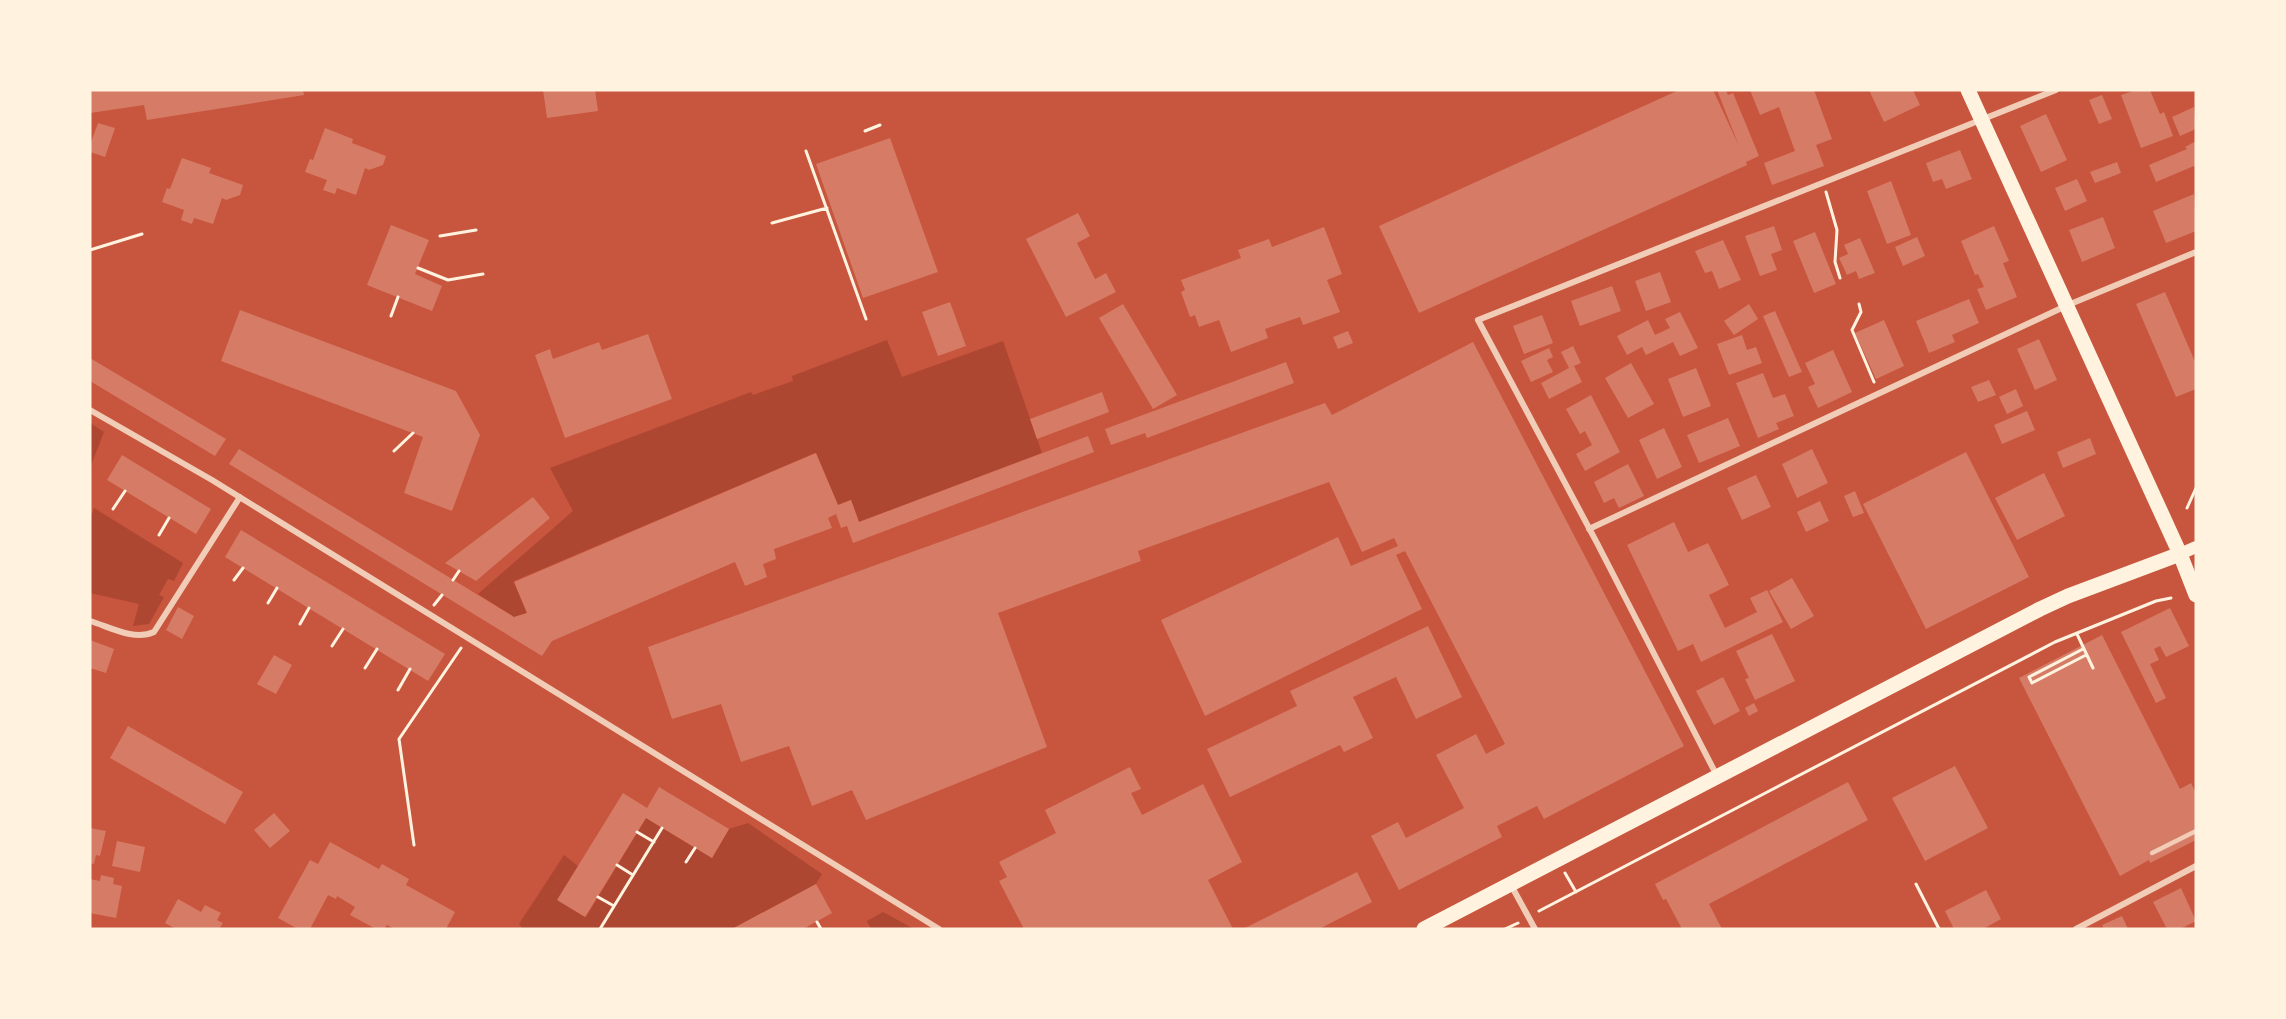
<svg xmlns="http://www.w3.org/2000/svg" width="2286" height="1019" font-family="Lato,sans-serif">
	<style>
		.green { fill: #ae4732 }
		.building { fill: #d67c66 }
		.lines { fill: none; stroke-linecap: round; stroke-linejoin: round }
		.path { stroke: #fff3e0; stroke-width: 3 }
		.service { stroke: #f1ccb7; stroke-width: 4.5 }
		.minor { stroke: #f1ccb7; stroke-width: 6 }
		.secondary { stroke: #fff3e0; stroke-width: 12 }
		.primary { stroke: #fff3e0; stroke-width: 15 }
	</style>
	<rect width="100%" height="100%" fill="#c8553d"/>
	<!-- green -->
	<path class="green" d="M887,340L902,377L1003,341L1042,453L859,522L851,500L838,505L815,453L514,581L527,613L514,617L478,594L573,511L550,468L751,392L753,395L793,381L792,376Z
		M90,423L104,432L90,468Z
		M94,508L183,563L174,581L168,579L159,595L164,597L149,624L133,626L139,604L90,593V519Z
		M646,818L712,858L729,829L748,823L822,874L816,884L732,929H523L519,924L564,855L578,866L586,917Z
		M883,912L914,929H871L867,921Z"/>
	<!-- building -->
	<path class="building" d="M90,90H303L304,95L147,120L144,105L90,113Z
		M543,90H595L598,111L547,118Z
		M1679,90H1713L1739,146L1717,90H1726L1728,95L1733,93L1759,156L1746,162L1747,165L1419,313L1379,226Z
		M1750,90H1814L1832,139L1816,145L1824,166L1772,185L1764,163L1795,151L1779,107L1760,115Z
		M1869,90H1913L1920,105L1884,122Z
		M2136,90H2150L2160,114L2164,112L2173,136L2141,148L2121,95Z
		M2102,95L2112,119L2099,124L2089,100Z
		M2194,107L2196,129L2180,136L2172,117Z
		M2046,114L2067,160L2041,172L2020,126Z
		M98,123L115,128L105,157L90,152V145Z
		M325,128L353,139L352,143L386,156L383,165L369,170L365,168L356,195L337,188L335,194L323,190L327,180L305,172L310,159L313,160Z
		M890,138L938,272L863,298L816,164Z
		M2196,141V170L2194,166L2156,182L2149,165L2187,149L2185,147Z
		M1960,150L1972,179L1946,189L1942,179L1933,182L1926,163Z
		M182,158L211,168L209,173L243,185L240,195L226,200L222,198L213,224L194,218L192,224L181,220L184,210L162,202L167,188L170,189Z
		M2117,162L2121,173L2095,183L2090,172Z
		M2077,179L2087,201L2065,211L2055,188Z
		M1891,181L1911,235L1887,244L1867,191Z
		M2194,194L2196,231L2166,243L2153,211Z
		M1078,213L1090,236L1077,243L1095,279L1106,273L1116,292L1066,317L1026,239Z
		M2103,217L2115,248L2082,262L2069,230Z
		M391,225L429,240L415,274L442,286L432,311L367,285Z
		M1774,226L1782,250L1771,254L1777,270L1760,276L1745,236Z
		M1994,226L2009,261L2003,263L2017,297L1986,310L1977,289L1984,287L1978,274L1975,275L1961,241Z
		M1324,227L1342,274L1327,280L1340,312L1303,325L1300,317L1265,329L1268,338L1231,352L1219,320L1199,327L1195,315L1190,317L1181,292L1185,290L1181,280L1241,258L1238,250L1269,239L1272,247Z
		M1815,232L1836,284L1814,293L1793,241Z
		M1917,237L1925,256L1903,266L1895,247Z
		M1860,238L1875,273L1859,279L1856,271L1847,275L1839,258L1848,254L1844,245Z
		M1723,240L1741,280L1719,289L1712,271L1705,273L1695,251Z
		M1660,272L1671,302L1646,311L1635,281Z
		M1612,286L1621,311L1580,326L1571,301Z
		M2165,292L2196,364V389L2176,397L2136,304Z
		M1969,299L1979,323L1952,335L1955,342L1929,353L1916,321Z
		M950,302L966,346L938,356L922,312Z
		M1123,304L1177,395L1153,409L1099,318Z
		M1749,304L1758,319L1734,335L1724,321Z
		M240,310L456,391L480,435L452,511L404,493L423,437L221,361Z
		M1775,311L1802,372L1789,377L1763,316Z
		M1680,312L1698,348L1680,356L1673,342L1646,355L1642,347L1627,355L1617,336L1648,320L1655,335L1670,328L1665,319Z
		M1542,315L1553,343L1524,354L1513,326Z
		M1884,320L1904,366L1876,379L1855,333Z
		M1348,331L1353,343L1338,349L1333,337Z
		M648,334L672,399L565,438L535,355L550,349L553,359L599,342L602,350Z
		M1742,335L1747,350L1756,347L1762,363L1729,375L1717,344Z
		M2039,339L2057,380L2035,390L2017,349Z
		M1473,342L1684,746L1544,819L1537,806L1497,826L1502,837L1399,890L1371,836L1398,822L1406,838L1464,808L1436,755L1476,734L1486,754L1505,744L1405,551L1396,555L1422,609L1205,716L1161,620L1338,537L1351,566L1398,546L1394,538L1362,552L1329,482L1138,551L1141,561L998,613L1047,747L866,820L852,790L812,806L789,746L741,762L721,704L672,719L648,647L1325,403L1332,415Z
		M1573,346L1581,363L1574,366L1582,382L1549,399L1541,383L1569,368L1561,352Z
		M1549,348L1553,357L1547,360L1553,372L1531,382L1521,361Z
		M1833,350L1852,392L1818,408L1808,387L1815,384L1805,363Z
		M90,358L226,439L215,456L90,381Z
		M1286,362L1294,383L1147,438L1145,433L1111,445L1105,429Z
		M1631,363L1654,404L1628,418L1605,378Z
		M1696,368L1711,406L1683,417L1668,379Z
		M1763,373L1773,398L1785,394L1794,416L1776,423L1779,429L1758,438L1736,383Z
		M1989,380L1996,395L1978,402L1971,387Z
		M2016,389L2023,406L2007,414L1999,397Z
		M1102,392L1109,412L1037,439L1030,419Z
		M1591,395L1620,452L1585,471L1576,454L1592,445L1585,431L1580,434L1566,409Z
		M2027,411L2035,430L2002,444L1994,425Z
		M1728,418L1740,446L1699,463L1687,435Z
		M1664,428L1682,467L1657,479L1639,440Z
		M1088,436L1094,452L853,543L847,526L841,528L836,514L828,518L832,528L774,549L776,559L763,564L767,577L745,586L735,562L552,641L542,656L229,464L239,449L514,617L527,613L514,582L816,453L838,505L851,500L859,522Z
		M2090,438L2096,454L2063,468L2057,452Z
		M1812,449L1828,483L1797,498L1782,464Z
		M1966,452L2029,577L1926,629L1863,504Z
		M122,455L211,509L196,534L107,480Z
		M1628,464L1644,496L1619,508L1614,498L1604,503L1594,482Z
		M2044,473L2065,516L2017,540L1995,498Z
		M1756,475L1771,507L1742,520L1727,488Z
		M1855,491L1864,513L1853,517L1844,496Z
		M533,497L550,518L476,581L445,563Z
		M1820,501L1829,521L1806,532L1797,512Z
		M1674,522L1688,552L1708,543L1729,585L1709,595L1725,628L1757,612L1750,598L1767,590L1783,622L1701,662L1693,644L1678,651L1627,545Z
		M241,530L445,654L428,681L225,557Z
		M1792,578L1814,616L1791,629L1769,591Z
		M178,607L194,616L182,639L166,630Z
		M2170,608L2189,646L2166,657L2160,646L2154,649L2159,660L2150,664L2166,698L2156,703L2121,632Z
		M1428,626L1462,697L1416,719L1396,677L1353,697L1373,738L1344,752L1340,745L1230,797L1207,749L1297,706L1290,691Z
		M1772,634L1795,681L1755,700L1745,679L1749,678L1736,651Z
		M2102,635L2180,789L2191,783L2196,793V840L2150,863L2149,860L2120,876L2019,678Z
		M90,640L114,649L106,673L90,668Z
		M274,655L292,665L276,694L257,684Z
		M1723,677L1740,711L1714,725L1696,691Z
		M1754,703L1758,711L1749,716L1745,708Z
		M128,726L243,792L225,824L110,758Z
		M1955,766L1988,828L1925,861L1892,798Z
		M1130,767L1141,789L1131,793L1142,815L1203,784L1242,862L1208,880L1233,929H1024L999,881L1007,877L999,862L1056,833L1045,810Z
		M1848,782L1868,820L1709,904L1722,929H1682L1666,899L1663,900L1655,884Z
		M659,787L729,829L712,858L646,818L585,917L557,900L623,793L647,808Z
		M274,813L290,831L270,848L254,830Z
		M90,828L106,831L100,856L96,855L94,864L90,863Z
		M117,841L145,847L140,872L112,866Z
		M330,842L379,869L382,864L409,879L406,885L455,912L446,929H395L387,925L384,929H376L350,915L355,907L337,896L336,899L328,895L310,929H298L278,918L310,860L318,864Z
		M1357,872L1372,902L1319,929H1243Z
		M101,875L114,878L113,884L122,886L116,918L90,913V879L100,881Z
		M816,884L832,913L803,929H732Z
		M2181,888L2196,921L2180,929H2167L2153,902Z
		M1986,890L2001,919L1983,929H1954L1945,911Z
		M178,899L201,912L205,905L221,913L217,920L223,923L219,929H176L165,923Z
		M2122,916L2128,929H2104L2102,925Z"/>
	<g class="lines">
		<!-- path -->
		<path class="path" d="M865,131L880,125
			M806,151L866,319
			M1826,192L1837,230L1835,262L1840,278
			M772,223L827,208
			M440,236L476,230
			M90,250L142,234
			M418,268L448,280L483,274
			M1859,304L1861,312L1852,330L1874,382
			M391,316L398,297
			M394,451L413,433
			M2187,508L2196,488
			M113,509L125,491
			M159,535L169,518
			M234,580L243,568
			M453,580L459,571
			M268,603L277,588
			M434,605L442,595
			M300,624L309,608
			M2077,634L2093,668
			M332,646L343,629
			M2083,649L2029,677L2032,683L2086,655
			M365,668L377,649
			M398,690L410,669
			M637,832L654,842
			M414,845L399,739L461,648
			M686,862L695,848
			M617,865L633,875
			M1565,873L1576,892
			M1916,884L1939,929
			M598,897L614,906
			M1539,911L2055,642L2156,601L2171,598
			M817,922L821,929
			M600,929L662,828
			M1505,929L1518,923"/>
		<!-- service -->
		<path class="service" d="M2152,853L2196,831"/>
		<!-- minor -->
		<path class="minor" d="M90,410L212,480L939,929
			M1589,529L2068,305L2196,252
			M90,621C110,627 134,641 154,632L240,497
			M1717,776L1597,543L1478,320L2056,90
			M1511,885L1535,929
			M2076,929L2196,866"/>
		<!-- secondary -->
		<path class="secondary" d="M2180,554L2196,547"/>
		<!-- primary -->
		<path class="primary" d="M1968,90L2180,554L2196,595
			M1424,929L2040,609L2068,596L2180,554"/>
	</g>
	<!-- border -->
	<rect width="2286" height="1019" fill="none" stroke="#fff3e0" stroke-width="183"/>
</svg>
